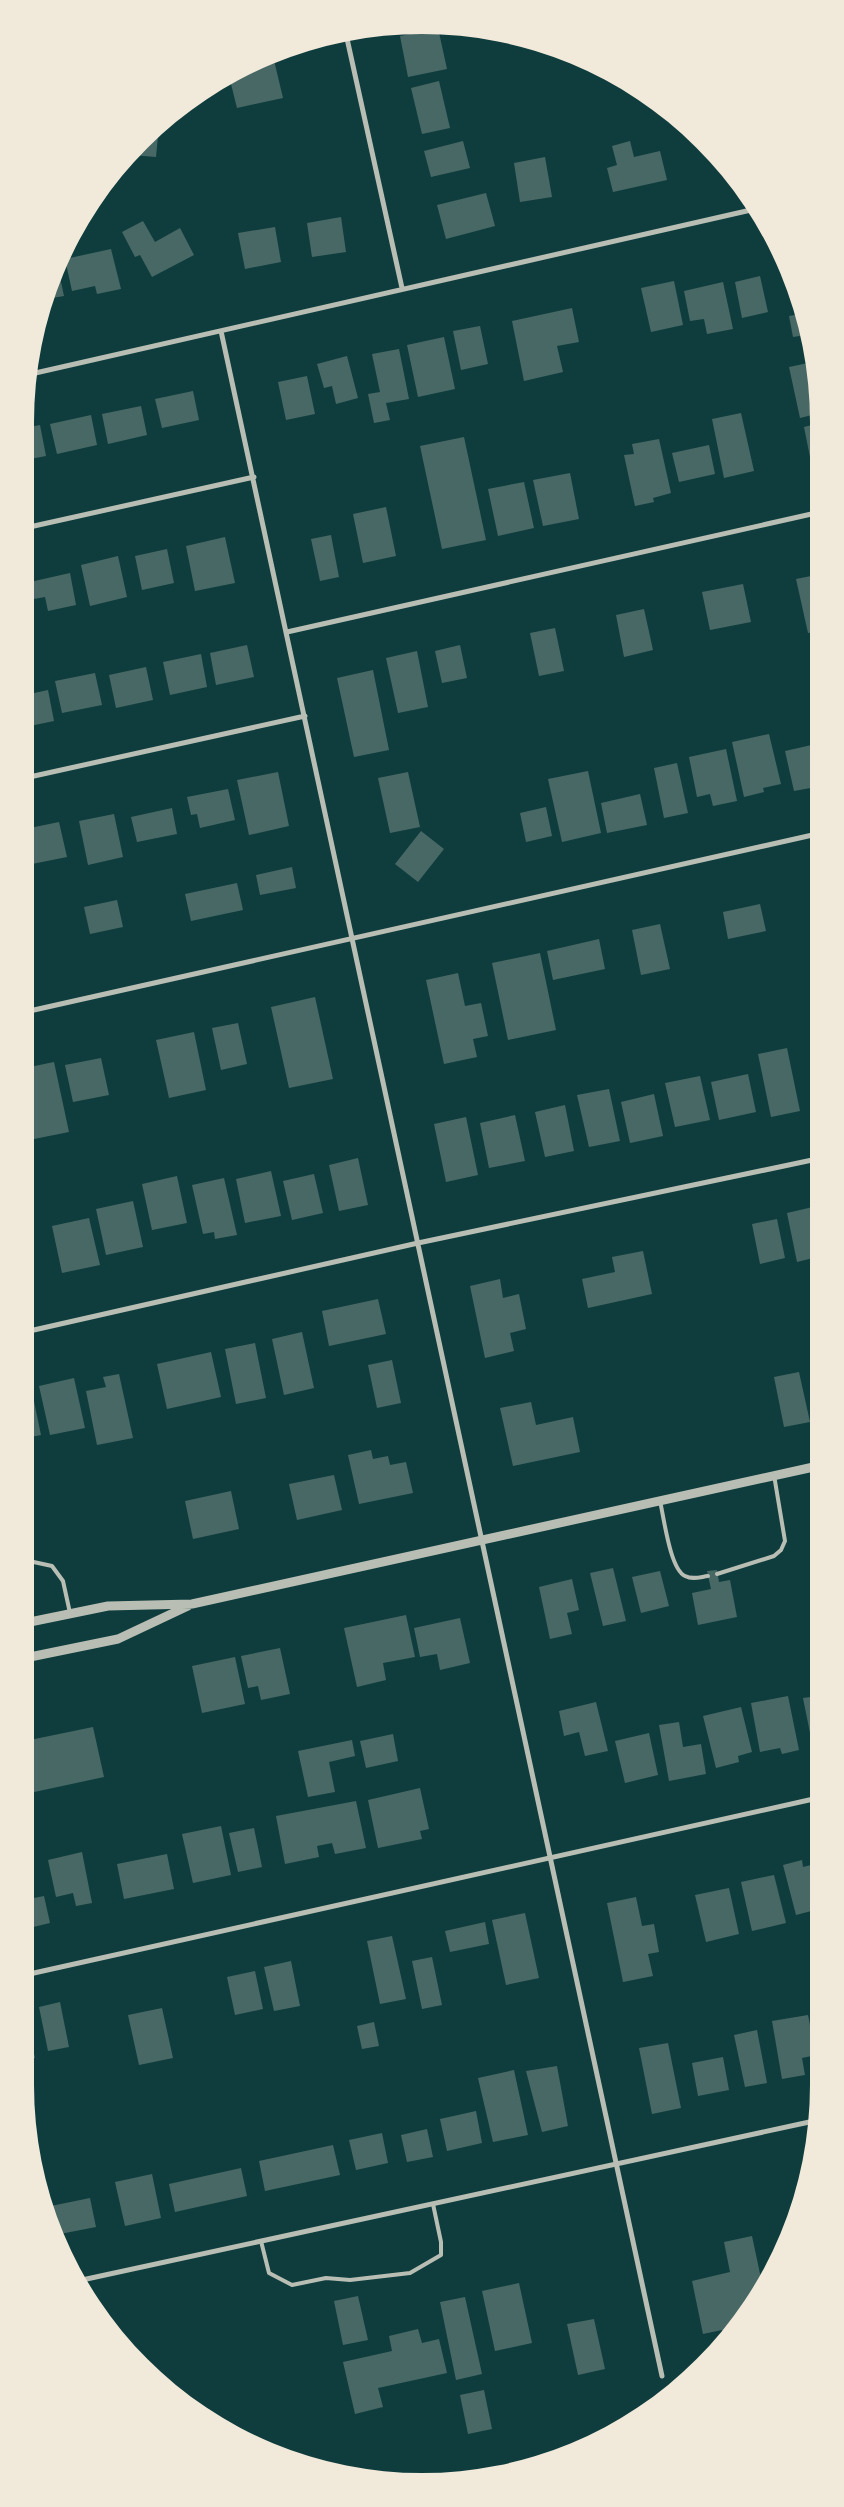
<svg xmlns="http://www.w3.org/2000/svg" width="844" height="2507" font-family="Poppins,sans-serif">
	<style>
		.building { fill: #486865 }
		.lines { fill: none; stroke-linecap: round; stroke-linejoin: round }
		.service { stroke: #b8beb3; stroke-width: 4 }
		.minor { stroke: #b8beb3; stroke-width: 5 }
		.tertiary { stroke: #b8beb3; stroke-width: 9 }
	</style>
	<rect width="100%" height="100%" fill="#0f3d3e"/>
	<!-- building -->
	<path class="building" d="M438,28L447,69L408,77L400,36Z
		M273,56L283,98L237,108L229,76Z
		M439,81L450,128L422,134L411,88Z
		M159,125L156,157L131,155L152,132Z
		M463,141L470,168L431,177L424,151Z
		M630,141L634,157L660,151L667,180L613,192L607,168L617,165L612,146Z
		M545,157L552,197L520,202L514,163Z
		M486,193L495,226L446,239L437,205Z
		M341,217L346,252L312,257L307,223Z
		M143,221L155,242L180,228L194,255L152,277L140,255L135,257L122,232Z
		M275,227L281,262L245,269L238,233Z
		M111,249L121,289L97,294L95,286L72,291L65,259Z
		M58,268L64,296L46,299Z
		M760,276L768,312L742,318L735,282Z
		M674,281L683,325L651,332L641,288Z
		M723,282L733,329L707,334L704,319L690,321L684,291Z
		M572,308L579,342L557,346L563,372L524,381L512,321Z
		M800,314L806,335L793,337L789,316Z
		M480,326L488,364L461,370L453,331Z
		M444,337L455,389L418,397L407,345Z
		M399,349L409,399L386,403L390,420L374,423L368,394L380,392L372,354Z
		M347,356L358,398L336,404L332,386L324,388L317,364Z
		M813,362L816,370V414L800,418L789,367Z
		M307,376L315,414L286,420L278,382Z
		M193,391L199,420L162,428L155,399Z
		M141,406L147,435L108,444L102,414Z
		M741,413L754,471L724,478L712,419Z
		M91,415L97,445L57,454L50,424Z
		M816,424V466L812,467L804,427Z
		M40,425L46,456L25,460V428Z
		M464,437L486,540L442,549L420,446Z
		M659,439L671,493L653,498L654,502L635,506L624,455L634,454L632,444Z
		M709,445L715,474L679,482L672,453Z
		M570,473L579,519L543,526L533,480Z
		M524,482L534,528L498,536L488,489Z
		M386,507L396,556L363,563L353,514Z
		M331,535L339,577L320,581L311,539Z
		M225,537L235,583L195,591L186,546Z
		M167,549L174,583L142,590L135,556Z
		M118,556L127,597L90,606L81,565Z
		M70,573L76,605L48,611L45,597L34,599L30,582Z
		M816,575V632L808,633L796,579Z
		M743,584L751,622L710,630L702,592Z
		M644,609L653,650L624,657L616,615Z
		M555,628L564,671L539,676L530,633Z
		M247,645L254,677L216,685L210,653Z
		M460,645L467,678L442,683L435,651Z
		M417,651L428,707L398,713L386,658Z
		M201,654L207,687L170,695L163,662Z
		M146,667L153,700L116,708L109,675Z
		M373,670L389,750L354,757L337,678Z
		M95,673L102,705L62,713L55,681Z
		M48,690L54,721L25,727V695Z
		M769,734L781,784L763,788L764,792L744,797L732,742Z
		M816,744V787L794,791L785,751Z
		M726,749L737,801L713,806L710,794L697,797L689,757Z
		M677,763L688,813L664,818L654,768Z
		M588,771L601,833L562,842L548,779Z
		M278,772L289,826L249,835L237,780Z
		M408,772L420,827L390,833L378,778Z
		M228,789L235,820L200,828L197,814L191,815L187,797Z
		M640,794L647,825L607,833L601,803Z
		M546,807L552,836L526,842L520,813Z
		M172,808L177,834L137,842L131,817Z
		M114,814L123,857L88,865L79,821Z
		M59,822L67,857L27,865L25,829Z
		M421,831L444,849L418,882L395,864Z
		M292,867L296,888L260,895L256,875Z
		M237,883L243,910L191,921L185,894Z
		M117,900L123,927L90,934L84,907Z
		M760,904L766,931L728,939L723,912Z
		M660,924L670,969L641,975L632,930Z
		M599,939L605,969L553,980L547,951Z
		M540,953L556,1030L508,1040L492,963Z
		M458,973L465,1006L481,1003L488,1036L473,1039L477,1057L444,1064L426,980Z
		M315,997L333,1079L289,1088L271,1007Z
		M238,1023L247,1064L221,1070L212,1028Z
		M194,1032L206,1090L169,1098L156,1040Z
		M787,1048L800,1111L771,1117L758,1054Z
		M101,1058L109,1095L73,1102L65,1065Z
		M54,1062L69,1132L29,1140L25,1122V1068Z
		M748,1074L756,1112L719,1120L711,1082Z
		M700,1076L710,1120L675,1127L665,1083Z
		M609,1089L620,1141L589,1147L577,1095Z
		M654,1094L663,1136L630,1143L621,1102Z
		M565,1105L574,1151L545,1157L535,1112Z
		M515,1115L525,1161L489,1168L480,1123Z
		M466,1117L478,1175L446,1182L434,1124Z
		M358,1158L368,1205L339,1211L329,1165Z
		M271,1171L281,1216L245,1223L236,1179Z
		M314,1174L323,1213L292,1220L283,1181Z
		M177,1176L187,1223L152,1230L142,1184Z
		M224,1178L237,1235L215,1239L214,1232L203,1234L192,1185Z
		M133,1201L143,1247L106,1255L96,1209Z
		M817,1206V1257L797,1262L787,1213Z
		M89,1218L100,1265L62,1273L52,1226Z
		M777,1219L785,1258L760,1264L752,1224Z
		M643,1251L652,1294L588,1308L582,1279L615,1272L612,1257Z
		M500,1279L503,1298L519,1294L526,1329L510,1333L514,1351L485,1358L470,1286Z
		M378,1299L386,1334L329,1346L322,1311Z
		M302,1332L314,1388L284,1395L272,1339Z
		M255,1343L266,1398L236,1404L225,1349Z
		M211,1352L221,1397L167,1409L157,1364Z
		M392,1360L401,1403L377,1408L368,1365Z
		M799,1372L810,1422L784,1427L774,1377Z
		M119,1374L133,1438L97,1445L86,1391L106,1387L103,1377Z
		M74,1378L85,1428L50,1435L39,1386Z
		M30,1382L41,1435L25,1438V1383Z
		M531,1402L536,1425L573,1417L580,1452L513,1466L500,1408Z
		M371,1450L373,1459L388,1456L390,1465L406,1462L413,1493L359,1504L348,1455Z
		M334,1475L342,1510L297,1520L289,1484Z
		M231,1491L239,1529L193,1539L185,1501Z
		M613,1568L626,1621L603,1626L590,1573Z
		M717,1570L719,1582L730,1580L737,1617L698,1625L692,1593L711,1589L707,1571Z
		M660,1571L669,1606L641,1613L632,1577Z
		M572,1579L579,1610L567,1613L572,1634L550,1639L539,1587Z
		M406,1615L415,1657L383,1663L386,1680L357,1687L344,1628Z
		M460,1618L470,1663L440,1670L437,1654L420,1657L414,1628Z
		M280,1648L290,1694L261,1700L258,1686L248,1688L241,1656Z
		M235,1657L245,1704L202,1713L192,1666Z
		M788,1696L799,1750L782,1754L780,1748L760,1752L751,1703Z
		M818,1696V1747L813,1748L803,1698Z
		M596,1702L608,1751L585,1756L579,1732L564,1736L559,1711Z
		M741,1707L752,1752L738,1756L739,1762L716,1768L703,1716Z
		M679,1722L683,1747L701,1744L706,1774L669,1781L659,1725Z
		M93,1727L104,1777L25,1794V1741Z
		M649,1733L658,1775L625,1783L615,1741Z
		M393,1734L398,1761L366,1768L360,1741Z
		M352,1740L355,1756L329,1762L335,1792L308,1797L298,1751Z
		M420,1788L429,1829L420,1831L422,1839L378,1848L368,1800Z
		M356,1801L366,1848L335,1854L332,1843L317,1846L319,1857L285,1864L276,1816Z
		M221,1826L231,1875L193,1883L182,1834Z
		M254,1828L262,1867L238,1872L229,1833Z
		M82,1852L92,1903L76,1906L73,1893L56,1897L48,1860Z
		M167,1854L174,1889L124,1899L117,1864Z
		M802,1860L803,1867L819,1863V1909L796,1915L783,1865Z
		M774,1875L786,1923L752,1931L741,1882Z
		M26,1883L29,1899L44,1896L50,1923L25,1929Z
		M729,1888L739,1934L706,1942L695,1895Z
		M636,1897L642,1926L654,1924L659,1952L648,1954L653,1976L623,1982L607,1903Z
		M525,1913L539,1978L506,1985L492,1920Z
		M485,1922L489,1944L450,1952L445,1931Z
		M392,1936L406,1999L380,2004L367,1941Z
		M432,1957L442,2005L422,2009L412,1961Z
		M291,1961L300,2006L274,2011L264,1967Z
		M255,1971L263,2009L235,2015L227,1977Z
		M60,2002L69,2047L48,2051L39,2007Z
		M162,2008L173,2058L139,2065L128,2015Z
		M25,2015L35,2058L25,2060Z
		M808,2015L816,2055L802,2058L805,2075L782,2079L772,2021Z
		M374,2022L379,2046L362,2049L357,2026Z
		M757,2030L767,2083L745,2087L734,2035Z
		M668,2043L681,2108L652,2114L639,2048Z
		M723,2057L729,2090L698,2096L692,2063Z
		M557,2066L568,2126L542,2132L526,2071Z
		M514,2070L528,2135L493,2142L478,2078Z
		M476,2111L482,2143L447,2151L440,2119Z
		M427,2129L433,2157L407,2162L401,2135Z
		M382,2133L388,2163L356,2170L349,2140Z
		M333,2145L340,2175L265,2191L259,2161Z
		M241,2168L247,2196L175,2212L169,2184Z
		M152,2174L161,2218L125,2226L115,2182Z
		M90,2198L96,2227L55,2235L46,2207Z
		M752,2236L762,2283L752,2306L724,2340L722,2330L703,2334L692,2281L730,2272L724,2242Z
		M519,2283L532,2343L495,2351L482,2291Z
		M358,2296L368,2340L343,2345L334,2301Z
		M465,2297L482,2374L456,2380L440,2302Z
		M594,2319L605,2369L578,2375L567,2324Z
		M418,2329L422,2343L439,2339L447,2373L378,2388L383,2407L355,2414L343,2362L392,2351L389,2336Z
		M484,2390L492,2429L468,2434L460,2395Z"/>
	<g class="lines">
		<!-- service -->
		<path class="service" d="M660,1501C664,1518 670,1569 685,1576C693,1580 700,1577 708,1576
			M25,1546L29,1561L52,1566L63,1581L70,1613
			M717,1574L774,1556L781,1550L785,1541L774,1475
			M261,2241L269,2273L292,2285L326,2278L350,2280L410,2273L441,2255V2242L433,2204"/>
		<!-- minor -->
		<path class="minor" d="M346,34L402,288
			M97,197L103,195
			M221,331L662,2376
			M31,374L751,210
			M25,528L254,477
			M287,632L816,513
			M25,778L305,716
			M25,1012L817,834
			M25,1332L418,1243L817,1159
			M25,1975L818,1798
			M82,2280L814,2121"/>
		<!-- tertiary -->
		<path class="tertiary" d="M25,1623L108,1606L192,1604L818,1466
			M25,1658L118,1639L188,1606"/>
	</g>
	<!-- crop -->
	<path d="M0 0H844V2507H0ZM422 34H422A388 388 0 0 1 810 422V2085A388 388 0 0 1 422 2473H422A388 388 0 0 1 34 2085V422A388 388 0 0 1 422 34Z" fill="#f1e9da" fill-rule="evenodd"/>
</svg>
